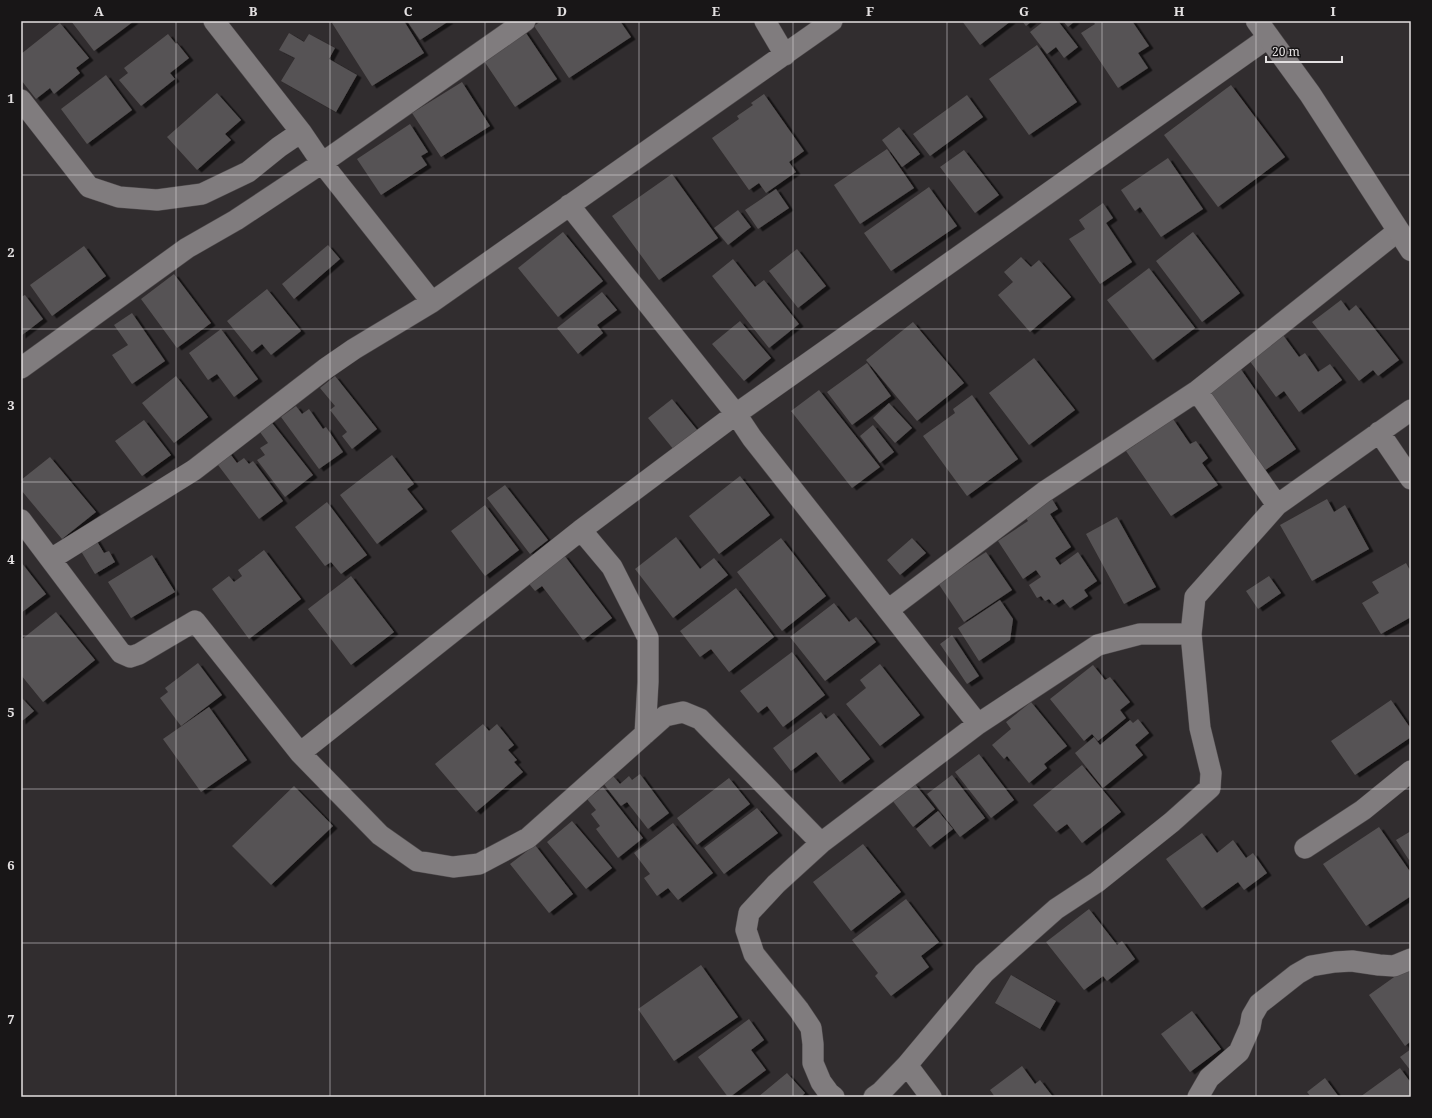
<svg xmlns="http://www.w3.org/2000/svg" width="1432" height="1118" font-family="'Noto Serif',serif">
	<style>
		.building { fill: #575354; filter: url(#shadow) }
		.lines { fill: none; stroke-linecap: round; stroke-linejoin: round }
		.minor-casing { stroke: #4e4a4c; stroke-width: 22 }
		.tertiary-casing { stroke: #4e4a4c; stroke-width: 23 }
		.minor { stroke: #807c7e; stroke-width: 21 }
		.tertiary { stroke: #807c7e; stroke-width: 22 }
		.grid { fill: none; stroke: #e3e0e1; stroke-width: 1; stroke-opacity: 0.55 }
		.neatline { fill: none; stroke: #e3e0e1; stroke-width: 1.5 }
		.grid-label { font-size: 13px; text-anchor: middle; font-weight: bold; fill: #e3e0e1 }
	</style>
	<defs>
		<filter id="shadow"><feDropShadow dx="4.5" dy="2.5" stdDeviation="0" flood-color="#0009"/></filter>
	</defs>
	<rect width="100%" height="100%" fill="#312d2f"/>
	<!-- building -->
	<path class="building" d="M71,21H134L94,51Z
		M336,21H404L424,53L372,86L332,23Z
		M407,21H449L420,40Z
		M541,21H620L631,37L569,78L534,26Z
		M962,21H1011L980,45Z
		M1022,21H1032L1026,26Z
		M1044,21H1058L1078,47L1064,58L1056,47L1047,54L1030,32Z
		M1063,21H1075L1068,27Z
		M1093,21H1132L1149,46L1138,53L1148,68L1118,88L1081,33L1095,24Z
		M60,23L89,58L76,68L80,73L54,94L50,88L36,99L21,80V54Z
		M524,30L557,79L515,107L482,58Z
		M289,33L304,42L309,34L335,48L329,59L357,75L336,112L281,81L295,58L279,50Z
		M168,34L176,44L177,43L189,58L170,73L175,79L141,106L119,80L128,73L124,68Z
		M1037,45L1077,102L1029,135L989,79Z
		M106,75L132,110L87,144L61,109Z
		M462,82L490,126L441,157L412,113Z
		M1231,85L1285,157L1218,207L1164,135Z
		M217,93L241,120L225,134L231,140L197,170L167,137Z
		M764,94L804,151L789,162L796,172L766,193L759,183L749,190L712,138L739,119L737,116L753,105L751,103Z
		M967,95L983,117L930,156L913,134Z
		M410,124L428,152L421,156L427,165L381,195L357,159Z
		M899,127L920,154L902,167L882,140Z
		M887,149L914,188L860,224L834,185Z
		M964,150L999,195L975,213L940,167Z
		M1168,158L1203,209L1161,237L1140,207L1135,211L1121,190Z
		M672,174L718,238L659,280L612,216Z
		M929,187L957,226L891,271L864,233Z
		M776,189L789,208L758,229L745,210Z
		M1103,203L1113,218L1106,223L1132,262L1100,284L1069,239L1085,229L1079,220Z
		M738,210L751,227L728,245L714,228Z
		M563,232L603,281L558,317L518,268Z
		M1193,232L1240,293L1202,322L1156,261Z
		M328,245L340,259L294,299L282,284Z
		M84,246L106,276L52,316L30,285Z
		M797,249L826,286L798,308L769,271Z
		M1021,257L1031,267L1039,260L1071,297L1030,332L998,295L1013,282L1004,272Z
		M733,259L755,287L764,280L799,324L769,348L712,276Z
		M1149,268L1195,328L1153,360L1107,300Z
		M174,274L211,323L177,348L141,299Z
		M267,289L301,331L271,355L262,344L252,352L227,321Z
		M602,292L617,310L597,325L603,333L578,354L557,328Z
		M25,295L43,319L21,336V297Z
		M1341,300L1349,311L1356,305L1399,360L1378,376L1373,370L1359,381L1312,322Z
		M132,313L165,361L132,384L112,355L128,345L114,325Z
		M740,321L771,358L744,381L712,344Z
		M913,322L964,383L917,421L866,360Z
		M221,329L258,379L234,397L217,374L208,380L189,353Z
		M1283,335L1299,357L1305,353L1318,372L1330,364L1342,380L1299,412L1284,391L1276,397L1249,360Z
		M1034,358L1075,410L1029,445L989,393Z
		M867,363L891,396L852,425L827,392Z
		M1240,368L1296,449L1261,473L1205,392Z
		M176,376L208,417L174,443L142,403Z
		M335,376L377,429L352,449L342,436L347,432L330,410L335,406L320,388Z
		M819,390L880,467L852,488L791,411Z
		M972,395L1018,459L967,496L923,436L955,413L953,409Z
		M672,399L698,431L674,450L648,418Z
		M889,403L912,428L895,443L873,418Z
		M296,406L302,414L309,409L323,429L326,427L343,452L319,469L281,417Z
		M269,419L313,475L285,497L257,460L265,455L260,448L268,443L257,428Z
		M1173,419L1190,444L1196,441L1208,458L1202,463L1218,485L1171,516L1126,451Z
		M144,420L171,455L142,476L115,441Z
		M873,425L894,452L880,463L860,436Z
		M228,451L237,463L244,458L249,464L253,461L283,501L259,519L215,461Z
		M392,455L414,484L407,489L423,509L377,544L340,495Z
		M50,457L96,512L62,539L21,490V480Z
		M740,476L770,515L719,554L689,516Z
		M505,485L548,540L530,554L487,498Z
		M1052,499L1058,509L1050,514L1071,547L1055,558L1060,565L1078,552L1097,581L1084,590L1088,596L1070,608L1063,599L1054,605L1049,599L1045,601L1041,596L1037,598L1029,585L1041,577L1036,570L1023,579L998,541L1028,521L1025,517Z
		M1327,499L1334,512L1345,505L1369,549L1312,581L1280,525Z
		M327,502L367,555L341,574L331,562L325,566L295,527Z
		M485,505L519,550L485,576L451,531Z
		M1117,517L1156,587L1124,604L1086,534Z
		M676,537L700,569L714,558L728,575L673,618L635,569Z
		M95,538L104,553L109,551L115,562L95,574L79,548Z
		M781,538L826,596L782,631L737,572Z
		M912,538L926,553L900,575L887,560Z
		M264,550L301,599L249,639L212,589L229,576L234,582L242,576L238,570Z
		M986,552L1012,590L964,622L938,583Z
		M152,555L175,592L131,618L108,582Z
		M564,555L612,618L583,640L542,586L535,591L525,579Z
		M21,562L46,594L21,613Z
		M1406,563L1411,572V617L1381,634L1362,603L1379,593L1372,582Z
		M351,576L394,632L351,665L308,609Z
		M1269,576L1281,593L1258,609L1246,591Z
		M736,588L774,637L729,672L711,649L700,657L680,631Z
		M1000,600L1013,619L1010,640L979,661L958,628Z
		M834,603L849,622L856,617L876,642L825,681L790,637Z
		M56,612L95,660L43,702L21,675V640Z
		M952,635L979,676L967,684L940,644Z
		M792,652L825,695L783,727L767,706L758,713L740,691Z
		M198,663L222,695L181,726L160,698L168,692L165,688Z
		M880,664L920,715L880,746L846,704L866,688L860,680Z
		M1093,665L1105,680L1110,677L1130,702L1120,710L1126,718L1098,741L1092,734L1084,741L1050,699Z
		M21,697L34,711L21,722Z
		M1391,700L1411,729V737L1355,775L1331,741Z
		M1031,702L1067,746L1044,764L1047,768L1029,783L1007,756L1004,759L992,745L1011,729L1006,722Z
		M209,707L247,760L201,792L163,739Z
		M821,712L826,719L834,713L870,759L840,782L816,752L791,771L773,748Z
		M1138,719L1149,733L1135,745L1143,755L1103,788L1075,753L1094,737L1100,745L1130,720L1133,723Z
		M483,724L489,731L497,724L514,745L508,750L517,760L514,762L523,772L476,812L435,764Z
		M979,754L1014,800L991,818L955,772Z
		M1082,765L1121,812L1082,843L1067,824L1056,832L1033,805Z
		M640,774L669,813L648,829L627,802L621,806L603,783L613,776L620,784L629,776L632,780Z
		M952,775L985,818L960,837L927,794Z
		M729,778L750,804L697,845L677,818Z
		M914,783L935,809L913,827L892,800Z
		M294,786L333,826L271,885L232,846Z
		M603,787L643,838L618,858L596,829L600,826L591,814L596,810L587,799Z
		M757,808L778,833L724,874L704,848Z
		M938,811L953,829L930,847L916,829Z
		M572,821L612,868L586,889L547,842Z
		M673,823L713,873L678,900L668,888L657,896L644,878L650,874L634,853Z
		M1379,827L1411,873V896L1366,926L1323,864Z
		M1411,831V858L1409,860L1396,840Z
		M1202,833L1217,853L1233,840L1246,858L1253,853L1267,873L1244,890L1238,882L1202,908L1166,859Z
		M863,844L901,892L851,931L813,882Z
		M535,845L573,894L549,913L510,864Z
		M906,899L939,942L921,956L929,967L891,996L875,976L878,973L852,940Z
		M1089,909L1117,945L1122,941L1135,959L1107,981L1103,976L1084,990L1046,942Z
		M701,965L738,1017L674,1061L638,1009Z
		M1411,965V1041L1405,1046L1369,995Z
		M1011,975L1056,1001L1040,1029L995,1003Z
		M1192,1011L1221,1049L1190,1072L1161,1034Z
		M749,1019L764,1040L751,1050L766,1070L730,1097H728L698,1057Z
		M1411,1049V1071L1400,1057Z
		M1022,1066L1035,1084L1040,1080L1053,1097H995L990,1090Z
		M1400,1068L1411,1083V1097H1360Z
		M787,1073L805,1093L801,1097H758Z
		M1325,1078L1339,1097H1311L1307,1092Z"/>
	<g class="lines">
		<defs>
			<path id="minor" d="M214,21L301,132L322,163L432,302
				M765,21L785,55
				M21,100L89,187L119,197L157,200L202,194L248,172L279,147L301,132
				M569,205L736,414L752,438L978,724
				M21,368L187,248L236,220L322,163L525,21
				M1197,391L1277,505
				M1379,432L1411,479
				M21,520L121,653L130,657L139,654L195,621L300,753L380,835L417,861L453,867L479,864L528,838L665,716L683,712L700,719L821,843
				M581,530L612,567L648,638V682L645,734
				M51,559L194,470L325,369L354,349L432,302L832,21
				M888,610L1044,492L1197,391L1398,231
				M300,753L581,530L736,414L1269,37
				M1305,848L1363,810L1411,771
				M907,1065L984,973L1056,909L1097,882L1172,822L1210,788L1211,773L1200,728L1191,634
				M834,1097L829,1093L821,1082L813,1063V1044L811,1028L799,1010L754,954L746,930L749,913L776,884L821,843L978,724L1098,645L1140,634H1191L1195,597L1277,505L1411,410
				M874,1097L881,1092L907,1065L931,1097
				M1198,1097L1209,1078L1239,1052L1250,1027L1252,1016L1259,1004L1297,974L1311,966L1335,962L1352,961L1379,965L1394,966L1411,959"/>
			<path id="tertiary" d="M1257,21L1310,94L1411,250"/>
		</defs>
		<!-- minor casing -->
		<use href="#minor" class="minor-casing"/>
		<!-- tertiary casing -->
		<use href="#tertiary" class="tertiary-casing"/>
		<!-- minor -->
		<use href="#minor" class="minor"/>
		<!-- tertiary -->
		<use href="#tertiary" class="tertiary"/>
	</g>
	<!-- grid -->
	<path class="grid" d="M176,21V1097M330,21V1097M485,21V1097M639,21V1097M793,21V1097M947,21V1097M1102,21V1097M1256,21V1097M21,175H1411M21,329H1411M21,482H1411M21,636H1411M21,789H1411M21,943H1411"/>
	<!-- border -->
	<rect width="1432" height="1118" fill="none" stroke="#181617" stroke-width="44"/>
	<!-- scale -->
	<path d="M1266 56v6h76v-6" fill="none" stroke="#e3e0e1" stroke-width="2"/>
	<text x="1272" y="56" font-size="12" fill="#e3e0e1" stroke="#181617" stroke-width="3" paint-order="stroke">20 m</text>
	<rect x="22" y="22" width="1388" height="1074" class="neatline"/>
	<g class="grid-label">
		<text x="99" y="16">A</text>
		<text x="253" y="16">B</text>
		<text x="408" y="16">C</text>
		<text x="562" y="16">D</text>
		<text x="716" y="16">E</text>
		<text x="870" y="16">F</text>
		<text x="1024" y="16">G</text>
		<text x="1179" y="16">H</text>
		<text x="1333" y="16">I</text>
		<text x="11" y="103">1</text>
		<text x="11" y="257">2</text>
		<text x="11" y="410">3</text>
		<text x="11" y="564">4</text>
		<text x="11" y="717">5</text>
		<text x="11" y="870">6</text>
		<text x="11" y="1024">7</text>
	</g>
</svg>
